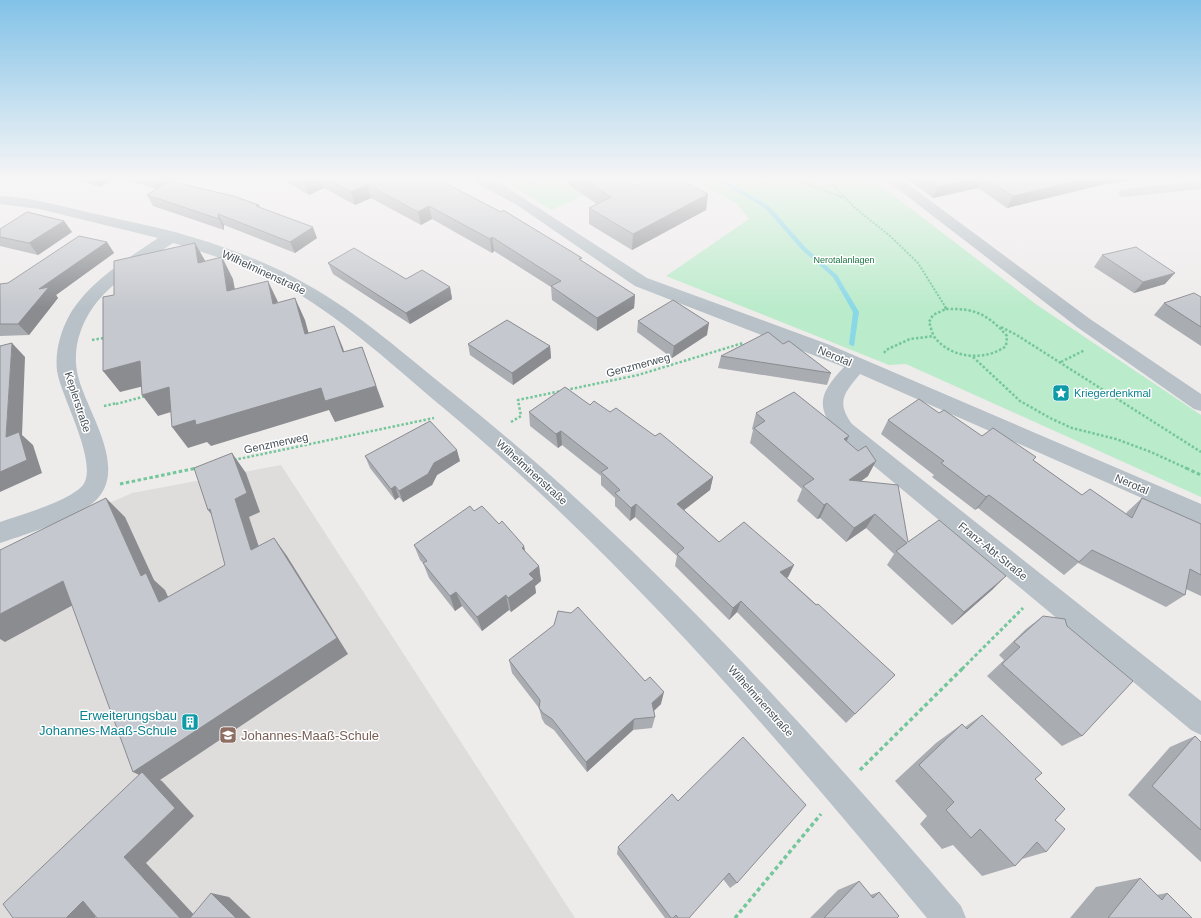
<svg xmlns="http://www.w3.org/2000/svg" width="1201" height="918" font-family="Helvetica,sans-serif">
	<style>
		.education { fill: #dfdcdc }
		.green { fill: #baebca }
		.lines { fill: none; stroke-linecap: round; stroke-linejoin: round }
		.stream { fill: #89d8e6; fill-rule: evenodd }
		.path-far3 { stroke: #74c79a; stroke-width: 2; stroke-dasharray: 2 1.5; stroke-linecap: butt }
		.path-far2 { stroke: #74c79a; stroke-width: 2.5; stroke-dasharray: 2.5 2; stroke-linecap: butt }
		.path-far1 { stroke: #74c79a; stroke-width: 3; stroke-dasharray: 3.5 2.5; stroke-linecap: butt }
		.path { stroke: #74c79a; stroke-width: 3.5; stroke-dasharray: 4 3; stroke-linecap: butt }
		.minor { fill: #b7c1c7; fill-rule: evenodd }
		.tertiary { fill: #b7c1c7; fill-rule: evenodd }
		.wall { fill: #a9acb1 }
		.shaded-wall { fill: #8a8c90 }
		.building { fill: #c5c8ce; stroke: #8a8c90 }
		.labels { text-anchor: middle; stroke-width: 3; stroke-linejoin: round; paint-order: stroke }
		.far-park-label { font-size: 9px; fill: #1a7442; stroke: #fff }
		.street-label { font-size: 11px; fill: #454f57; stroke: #fff }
		.culture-label { font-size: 11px; fill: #0d838f; stroke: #fff; text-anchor: start }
		.near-culture-label { font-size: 13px; fill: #0d838f; stroke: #fff; text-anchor: end }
		.near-education-label { font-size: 13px; fill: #785e54; stroke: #fff; text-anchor: start }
	</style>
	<rect width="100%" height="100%" fill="#eeebeb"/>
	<!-- education -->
	<path class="education" d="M281,465L575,918H0V551L132,493Z"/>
	<!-- green -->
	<path class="green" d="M502,179H645L633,184L607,185L551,210Z
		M692,179H872L1037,305L1201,415V497L906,364L889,365L666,276L749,219L736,203Z"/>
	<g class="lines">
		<!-- stream -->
		<path class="stream" d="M715,179H722L769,206L806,248L837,275L859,312L854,346H852L849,344L853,312L833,277L802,250L765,208Z"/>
		<!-- path-far3 -->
		<path class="path-far3" d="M795,179L844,198
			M827,179L855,208L890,236L918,263L946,308
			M530,185L545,179"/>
		<!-- path-far2 -->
		<path class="path-far2" d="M945,307L946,309
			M946,309C974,308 988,314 1007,336L1006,346C986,361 953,359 936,339C932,335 931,327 929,322L933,315Z
			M1001,327L1015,334L1201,452
			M92,340L104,338
			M884,353L886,350L910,339L934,336
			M973,357L1020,401L1052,419L1072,428L1116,439L1151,452L1188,469
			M1061,362L1085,350
			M566,390L638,375L743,343
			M116,404L146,396
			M104,406L117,403
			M511,422L521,416L518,400L561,391
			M234,460L434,418
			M192,469L197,468"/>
		<!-- path-far1 -->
		<path class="path-far1" d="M1186,468L1201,475
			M120,484L197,468
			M962,669L1023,608"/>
		<!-- path -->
		<path class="path" d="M860,770L963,668
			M735,918L821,814"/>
		<!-- minor -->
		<path class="minor" d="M473,179H491L506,187L647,278L830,345L1201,504V524L860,374C844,393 836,402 852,424L1201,701V735L1191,730L838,436C815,405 819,394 844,367L635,286L517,205L475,182Z
			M1201,181V189L1125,197L1120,196L1118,193L1120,190L1125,189Z
			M0,196C31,197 60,206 91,213C118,219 148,225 175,232C218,244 266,261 306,284C359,313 406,356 454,394C643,545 804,724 961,906L966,918H927C778,739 626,560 446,410C398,370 346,321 292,290C254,269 214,255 173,243C143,263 105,284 87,317C77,335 73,356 78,376C86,410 127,465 98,498C82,517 24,535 0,543V522C20,515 70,501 83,485C99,463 61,397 57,371C55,352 60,333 69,316C89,281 126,260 158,238L39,209L0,204Z"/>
		<!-- tertiary -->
		<path class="tertiary" d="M885,179H901L1090,319L1201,394V411L1194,409L1077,327Z"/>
	</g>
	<!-- wall -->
	<path class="wall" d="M73,179H113L100,187Z
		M121,179H178L172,182L259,205L261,208L317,238L295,253L224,225V230L153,206L147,195L157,189Z
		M282,179H437L582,262L635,295L634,308L597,331L552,300L551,287L494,251L492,253L432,219L421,225L371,198L355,205L324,188L309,195Z
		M569,179H624L635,186L708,194L706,210L632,250L589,224V208L597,204L569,185Z
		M908,179H1137L1105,184L1007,208L978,188L933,198Z
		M64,221L72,232L38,255L0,246V229Z
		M107,242L114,253L56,295L58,298L29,335L0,336V284L8,283Z
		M1102,255L1165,284L1134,293L1094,267Z
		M328,263L406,279L450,287L452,299L410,324L333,274Z
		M1201,297V346L1154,315L1164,303Z
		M638,321L707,335L672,358L637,332Z
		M468,344L550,346L551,358L513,385L470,355Z
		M783,344L831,373L827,385L718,368L721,356Z
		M590,405L610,412L655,436L713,477L710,490L684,510L719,542L794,565L788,577L787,578L895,675L846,723L737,612L729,620L675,566L677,556L635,517L630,521L615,506V498L601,485V476L562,445L558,448L530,426L529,412Z
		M756,413L846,441L868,476L861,481L908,542L993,589L952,625L887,565L894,554L866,528L846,542L820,518L817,519L797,501L802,489L750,443L753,430L752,429Z
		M939,413L982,436L1034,461L1082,495L1126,514L1127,512L1142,498L1201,524V596L1186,589L1185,595L1166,607L1078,563L1064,575L978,508L975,510L932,477L934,475L881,434L888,420Z
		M365,456L460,461L437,475L432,485L403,502L399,497L395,500L370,468Z
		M474,511L499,524L524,546L525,552L539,566L541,581L535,586L536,593L511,612L509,610L482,631L462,606L455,611L429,578L423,563L420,560L414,545Z
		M1043,616L1082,736L1062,746L987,676L1004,660L999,655L1026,629Z
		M509,660L661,704L654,711L655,717L652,728L633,730L587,772L554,730L545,724L542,719L539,708L512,673Z
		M982,715L1035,779L1055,820L1046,852L1022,859L1015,866L982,876L953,845L942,849L920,824L927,816L895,781L936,743L962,724L965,727Z
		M1195,736L1201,742V862L1128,795L1170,747Z
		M672,794L737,883L730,888L723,879L689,918H665L617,854L618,847Z
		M1140,878L1156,895L1167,893L1192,918H1070L1096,887Z
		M859,881L870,895L879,892L897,918H810L838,890Z"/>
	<!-- shaded-wall -->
	<path class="shaded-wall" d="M95,179H113L100,187Z
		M154,179H178L160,190Z
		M310,179H321L324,188L309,195L304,182Z
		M973,179H982L978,188L933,198L938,187Z
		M1086,179H1137L1105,184L1007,208L1013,196Z
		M367,184L371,198L355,205L351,192Z
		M708,194L706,210L632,250L633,234Z
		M429,206L432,219L421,225L418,212Z
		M218,214L224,225V230L219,219Z
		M64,221L72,232L38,255L29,243Z
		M313,227L317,238L295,253L290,242Z
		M492,237L494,251L492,253L490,239Z
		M107,242L114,253L56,295L58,298L29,335L18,324L39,289Z
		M195,243L207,264L198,263Z
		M222,257L233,279L239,312L227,291Z
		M1175,273L1165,284L1134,293L1143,282Z
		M268,281L278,302L273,304Z
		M450,287L452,299L410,324L406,313Z
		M635,295L634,308L597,331V318Z
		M295,298L305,320L315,356L305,334Z
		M709,323L707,335L672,358L674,346Z
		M334,326L343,348L351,374L343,352Z
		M12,343L25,357L22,435L33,445L42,473L0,492V472L6,437Z
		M550,346L551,358L513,385L512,373Z
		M362,347L384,407L335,422L329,410L211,446L207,442L188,448L172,427Z
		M140,361L156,383L120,392L103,371Z
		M169,387L184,408L158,416L142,395Z
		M561,431L562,445L558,448L556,434Z
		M849,436L842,451L844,439Z
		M457,450L460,461L437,475L432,485L403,502L399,491L434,463Z
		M232,453L246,473L260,512L249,517L266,568L251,550L235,499Z
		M876,461L868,476L842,495L849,480Z
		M713,477L710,490L675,517L677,504Z
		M395,486L399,497L395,500L391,489Z
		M989,495L978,508L975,510L986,497Z
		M106,498L125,517L154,580L165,590L178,619L159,602L141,576Z
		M827,503L820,518L817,519L824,505Z
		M636,504L635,517L630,521L631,508Z
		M210,509L223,529L208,510Z
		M875,514L866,528L846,542L854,528Z
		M274,538L287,556L348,654L160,780L162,781L194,816L146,863L197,918H180L124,857L150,780L133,772Z
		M524,546L527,561L522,548Z
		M794,565L788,577L775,584L780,572Z
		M539,566L541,581L535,586L536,593L511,612L508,598L529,574Z
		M1006,576L993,589L952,625L964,612Z
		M63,581L86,598L5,642L0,639V614Z
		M456,592L462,606L455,611L450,596Z
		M506,595L509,610L482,631L477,617Z
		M741,601L737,612L729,620L733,608Z
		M664,692L661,704L650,714L652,703Z
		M634,719L633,730L587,772L586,762Z
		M211,893L229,897L251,918H236Z
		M83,901L108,905L95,918H66Z"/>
	<!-- building -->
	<path class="building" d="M300,179H310L304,182Z
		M327,179H437L501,212L503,210L582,258L579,259L635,295L597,318L551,286L561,281L492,237L490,239L429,206L418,212L367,184L351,192Z
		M584,179H624L635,186L649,179H678L708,194L633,234L589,208L611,197Z
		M927,179H973L938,187Z
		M986,179H1086L1013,196Z
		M169,181L233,196L259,205L256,206L313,227L290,242L218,214L219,219L147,195Z
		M27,212L64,221L29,243L0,237V229Z
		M79,236L107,242L39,289L49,287L18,324H0V284L8,283Z
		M195,243L198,263L222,257L227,291L268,281L273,304L295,298L305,334L334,326L343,352L362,347L376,386L325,401L321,388L196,425L195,420L172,427L169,387L142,395L140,361L103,371V297L114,295V261Z
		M1136,247L1175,273L1143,282L1102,255Z
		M354,248L406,279L422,270L450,287L406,313L328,263Z
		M1194,293L1201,297V327L1164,303Z
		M673,300L709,323L674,346L638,321Z
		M507,320L550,346L512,373L468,344Z
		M768,332L783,344L789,341L831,373L721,356Z
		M12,343L6,437L19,432L27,460L0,472V346Z
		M565,387L590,405L594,401L610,412L616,408L655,436L660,433L713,477L677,504L719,542L744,522L794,565L780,572L816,605L818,604L895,675L855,714L741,601L733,608L677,554L684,548L636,504L631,508L615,493L620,490L601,472L608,468L561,431L556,434L529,412Z
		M794,392L849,436L844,439L858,451L866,446L876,461L849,480L898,485L908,542L939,520L1006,576L964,612L896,551L907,543L875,514L854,528L827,503L824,505L803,486L814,479L754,428L765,421L756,413Z
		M919,399L939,413L944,410L982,436L993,428L1036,457L1033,460L1082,495L1090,489L1132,518L1142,498L1201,524V575L1190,569L1185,595L1092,550L1079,562L989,495L986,497L941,463L944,461L888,420Z
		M430,421L457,450L434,463L428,474L399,491L395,486L391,489L365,456Z
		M232,453L247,493L235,499L251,550L274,538L337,638L133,772L63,581L0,614V550L106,498L141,576L146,573L159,602L225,565L210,509L208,510L194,468Z
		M470,506L474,511L482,506L499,524L502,521L524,546L522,548L539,566L529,574L534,579L508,598L506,595L477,617L456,592L450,596L423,563L427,561L414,545Z
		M578,607L645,681L650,677L664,692L652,703L655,717L634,719L586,762L552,719L543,713L539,708L540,700L509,660L554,625L558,611L571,613Z
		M1043,616L1065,619L1067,626L1133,681L1082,736L1002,664L1020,647L1014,642Z
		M982,715L1042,773L1035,779L1065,809L1055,820L1065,829L1046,852L1037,842L1015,866L980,829L971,838L946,810L954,802L919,765L962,724L967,729Z
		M1195,736L1201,742V830L1152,786Z
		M743,737L806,805L737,883L729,873L689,918H678L676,915L673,918H671L618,847L672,794L678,801Z
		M142,772L175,808L124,857L180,918H97L83,901L66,918H13L3,904Z
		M1140,878L1162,900L1167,893L1192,918H1108Z
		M859,881L873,898L879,892L899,916L897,918H824Z
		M211,893L236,918H190Z"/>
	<!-- sky -->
	<linearGradient id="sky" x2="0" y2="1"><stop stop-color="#82c2e7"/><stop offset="0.58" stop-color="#f7f6f6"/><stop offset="1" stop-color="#f7f6f6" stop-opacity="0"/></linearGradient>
	<rect width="1201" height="308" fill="url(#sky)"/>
	<!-- icons -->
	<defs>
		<symbol id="sight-square" viewBox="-11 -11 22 22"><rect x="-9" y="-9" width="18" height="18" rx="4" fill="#0f9aa8" stroke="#fff"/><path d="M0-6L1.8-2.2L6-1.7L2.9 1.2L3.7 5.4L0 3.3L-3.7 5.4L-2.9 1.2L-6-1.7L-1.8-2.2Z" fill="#fff"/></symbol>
		<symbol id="building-square" viewBox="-11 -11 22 22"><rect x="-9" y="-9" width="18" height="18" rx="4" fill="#0f9aa8" stroke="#fff"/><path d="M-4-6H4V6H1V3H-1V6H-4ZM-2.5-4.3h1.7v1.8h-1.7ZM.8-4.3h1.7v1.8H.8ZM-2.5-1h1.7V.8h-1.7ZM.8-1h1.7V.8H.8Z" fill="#fff"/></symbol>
		<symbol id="school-square" viewBox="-11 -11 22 22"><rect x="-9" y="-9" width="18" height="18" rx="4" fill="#8d6e63" stroke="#fff"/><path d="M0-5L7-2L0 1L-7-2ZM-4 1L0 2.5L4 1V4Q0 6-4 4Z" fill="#fff"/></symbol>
	</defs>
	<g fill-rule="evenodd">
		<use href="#sight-square" x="1051" y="383" width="20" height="20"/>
		<use href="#building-square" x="180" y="712" width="20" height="20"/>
		<use href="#school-square" x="218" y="725" width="20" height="20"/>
	</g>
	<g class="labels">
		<!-- far-park labels -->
		<g class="far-park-label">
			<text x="844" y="263">Nerotalanlagen</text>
		</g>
		<!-- street labels -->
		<g class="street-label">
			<text transform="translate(264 272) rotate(25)" y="4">Wilhelminenstraße</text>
			<text transform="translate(835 356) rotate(23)" y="4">Nerotal</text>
			<text transform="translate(638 365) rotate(-15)" y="4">Genzmerweg</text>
			<text transform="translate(78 402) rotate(72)" y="4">Keplerstraße</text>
			<text transform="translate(276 443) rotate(-12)" y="4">Genzmerweg</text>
			<text transform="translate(532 472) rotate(42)" y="4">Wilhelminenstraße</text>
			<text transform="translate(1132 484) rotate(23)" y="4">Nerotal</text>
			<text transform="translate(993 551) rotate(39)" y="4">Franz-Abt-Straße</text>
			<text transform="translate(761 701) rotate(48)" y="4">Wilhelminenstraße</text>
		</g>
		<!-- culture labels -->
		<g class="culture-label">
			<text x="1074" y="397">Kriegerdenkmal</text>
		</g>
		<!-- near-culture labels -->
		<g class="near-culture-label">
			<text x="177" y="720">Erweiterungsbau<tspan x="177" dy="15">Johannes-Maaß-Schule</tspan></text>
		</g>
		<!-- near-education labels -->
		<g class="near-education-label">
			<text x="241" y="740">Johannes-Maaß-Schule</text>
		</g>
	</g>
</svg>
